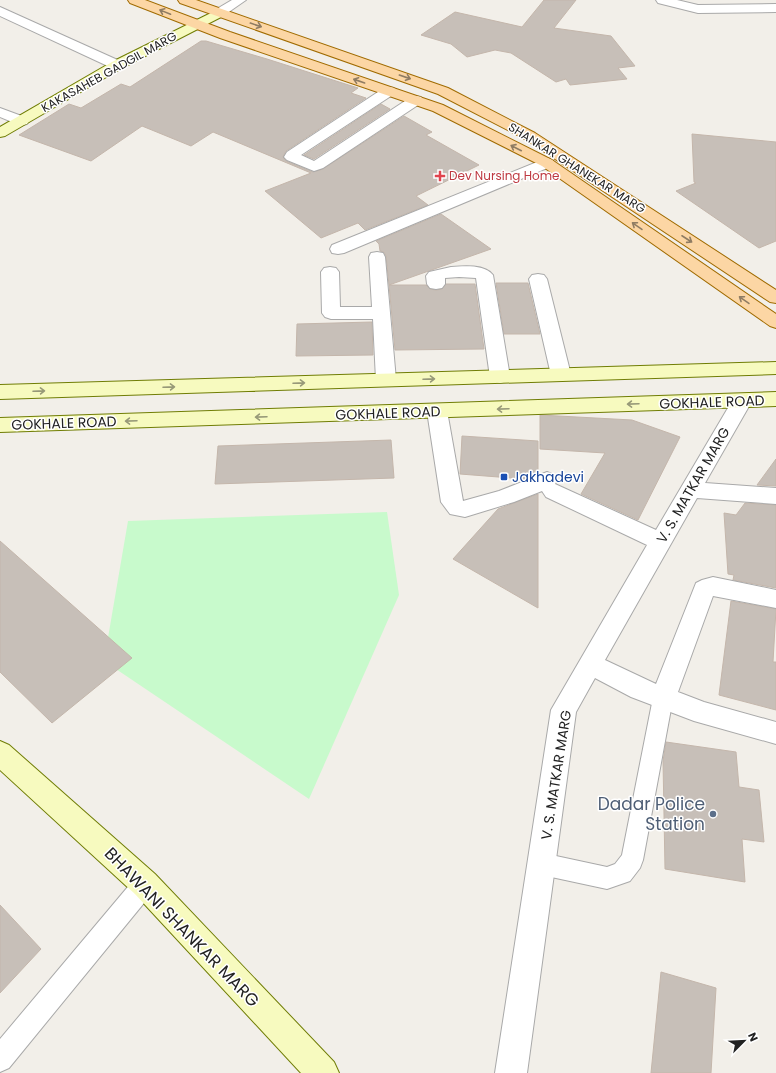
<svg xmlns="http://www.w3.org/2000/svg" width="776" height="1073" font-family="Poppins,sans-serif">
	<style>
		.park { fill: #c8facc }
		.building { fill: #c7bfb8; stroke: #c4b6ab }
		.lines { fill: none; stroke-linecap: round; stroke-linejoin: round }
		.lane-casing { stroke: #a9a9a9; stroke-width: 2 }
		.street-casing { stroke: #a9a9a9; stroke-width: 2 }
		.secondary-casing { stroke: #707d05; stroke-width: 2 }
		.primary-casing { stroke: #a06b00; stroke-width: 2 }
		.lane { fill: #fff; fill-rule: evenodd }
		.street { fill: #fff; fill-rule: evenodd }
		.secondary { fill: #f7fabf; fill-rule: evenodd }
		.primary { fill: #fcd6a4; fill-rule: evenodd }
		.oneway { stroke: #8f7c63 }
		.oneway2 { stroke: #979978 }
		.health-dot { fill: #e0444e; stroke: #fff; stroke-width: 1.5 }
		.transit-dot { fill: #1a4fb4; stroke: #fff; stroke-width: 1.5 }
		.service-dot { fill: #5c6f8a; stroke: #fff; stroke-width: 1.5 }
		.labels { text-anchor: middle; stroke-width: 3; stroke-linejoin: round; paint-order: stroke }
		.far-street-label { font-size: 12px; fill: #222; stroke: #fff }
		.far-health-label { font-size: 12px; fill: #be3a42; stroke: #fff; text-anchor: start }
		.street-label { font-size: 14px; fill: #222; stroke: #fff }
		.transit-label { font-size: 14px; fill: #164399; stroke: #fff; text-anchor: start }
		.near-service-label { font-size: 17px; fill: #4e5e75; stroke: #fff; text-anchor: end }
		.near-street-label { font-size: 17px; fill: #222; stroke: #fff }
	</style>
	<rect width="100%" height="100%" fill="#f2efe9"/>
	<!-- park -->
	<path class="park" d="M387,512L399,595L309,799L104,661L128,521Z"/>
	<!-- building -->
	<path class="building" d="M544,0H576L554,28L611,36L635,66L618,68L627,79L570,85L566,79L556,82L511,53L495,50L467,57L451,44L421,35L455,12L522,27Z
		M201,41H206L267,59L358,88L351,93L366,98L286,151L283,157L286,161L313,172L323,169L404,116L432,132L426,135L479,165L416,196L428,205L365,230L358,223L321,238L265,191L311,173L213,132L191,146L142,126L91,161L19,135L69,104L81,108L121,84L130,87Z
		M381,104L390,109L314,159L304,155Z
		M692,134L776,142V241L759,248L676,191L696,183L694,182Z
		M441,214L491,249L389,285L386,256L384,252L380,251L379,244L376,241Z
		M496,283H528L540,334H504Z
		M446,284H475L484,349L395,350L389,285H426L430,289L436,290L442,289Z
		M372,322L373,355L296,356L297,324Z
		M540,415L632,420L680,437L638,520L581,494L605,453L540,449Z
		M462,436L538,441V474L523,480L524,479L460,474Z
		M391,440L394,478L215,484L218,446Z
		M776,459V486L757,485Z
		M538,494V608L453,559L498,509Z
		M745,503L776,505V588L733,580L734,575L728,574L724,513L736,515Z
		M0,541L132,658L52,723L0,672Z
		M731,601L776,609L773,662H776V710L719,695Z
		M666,742L736,752L739,787L759,790L764,842L742,839L745,882L665,869L663,761Z
		M0,905L41,949L0,993Z
		M661,972L716,988L711,1073H651Z"/>
	<g class="lines">
		<defs>
			<path id="lane" d="M663,689L670,692L673,698L643,860L640,868L630,881L607,889L542,875L534,872L531,864L534,856L542,853L607,867L615,864L622,855L653,698L656,692Z
				M145,873L153,876L157,884L153,892L9,1068L0,1072V1039L137,876Z"/>
			<path id="street" d="M232,0H246L223,16H215L213,13L215,10Z
				M656,0H677L698,5L776,4V12L698,13L658,3Z
				M0,7L122,62L124,65L122,68H112L0,16Z
				M389,87L394,88L396,91L394,94L301,155L314,161L411,97L416,96L421,97L423,100L421,103L323,168L314,171L287,160L284,157L287,152L384,88Z
				M0,108L27,118L29,121L27,124L22,125L17,124L0,117Z
				M547,158L552,160L555,163L552,166L344,253L338,254L332,253L330,249L332,245Z
				M377,252L383,253L385,257L396,380L393,385L386,386L379,385L376,380L373,319H331L325,317L322,313L321,272L324,268L330,267L336,268L339,272L340,307H372L369,257L371,253Z
				M451,267C463,266 485,264 493,275L510,377L507,381L500,383L493,381L490,377L476,278L459,277L445,278V284L442,288L436,289L430,288L427,284L426,276L429,272Z
				M538,274L544,275L547,279L571,375L568,379L561,381L554,379L551,375L529,279L532,275Z
				M742,394L749,396L752,401L705,483L776,488V504L697,498L605,660L656,684L696,583L702,580L713,577L776,590V608L713,596L678,692L704,702L776,722V744L694,721L631,697L595,678L576,712L527,1073H495L551,710L647,545L546,497L542,491L514,502L465,517L450,514L441,502L427,411L430,406L437,404L444,406L447,411L463,501L499,491L547,472L554,475L557,480L555,484L656,530L735,396Z"/>
			<path id="secondary" d="M219,9L223,10L225,13L223,16L122,68L5,136L0,137V127L112,62Z
				M776,362V374L0,399V385Z
				M776,392V406L0,432V418Z
				M0,741L9,745L155,874L334,1062L339,1073H301L135,894L0,770Z"/>
			<path id="primary" d="M128,0H145L230,32L443,105L552,160L776,314V328L770,326L542,166L433,111L220,38L130,3Z
				M178,0H196L448,88L535,133L776,290V303L770,302L525,139L438,94L180,3Z"/>
		</defs>
		<!-- lane casing -->
		<use href="#lane" class="lane-casing"/>
		<!-- street casing -->
		<use href="#street" class="street-casing"/>
		<!-- secondary casing -->
		<use href="#secondary" class="secondary-casing"/>
		<!-- primary casing -->
		<use href="#primary" class="primary-casing"/>
		<!-- lane -->
		<use href="#lane" class="lane"/>
		<!-- street -->
		<use href="#street" class="street"/>
		<!-- secondary -->
		<use href="#secondary" class="secondary"/>
		<!-- primary -->
		<use href="#primary" class="primary"/>
	</g>
	<!-- one-way arrows -->
	<defs><path id="oneway-shaft" d="M-6 0H5M1.5-3L5.5 0L1.5 3" fill="none" stroke-width="1.6" stroke-linecap="round" stroke-linejoin="round"/></defs>
	<g class="oneway">
		<use href="#oneway-shaft" transform="translate(165 12) rotate(-158)"/>
		<use href="#oneway-shaft" transform="translate(256 25) rotate(19)"/>
		<use href="#oneway-shaft" transform="translate(405 77) rotate(19)"/>
		<use href="#oneway-shaft" transform="translate(359 81) rotate(-161)"/>
		<use href="#oneway-shaft" transform="translate(516 148) rotate(-153)"/>
		<use href="#oneway-shaft" transform="translate(637 226) rotate(-145)"/>
		<use href="#oneway-shaft" transform="translate(687 239) rotate(33)"/>
		<use href="#oneway-shaft" transform="translate(744 300) rotate(-145)"/>
	</g>
	<g class="oneway2">
		<use href="#oneway-shaft" transform="translate(429 379) rotate(-2)"/>
		<use href="#oneway-shaft" transform="translate(299 383) rotate(-2)"/>
		<use href="#oneway-shaft" transform="translate(169 387) rotate(-2)"/>
		<use href="#oneway-shaft" transform="translate(39 391) rotate(-2)"/>
		<use href="#oneway-shaft" transform="translate(633 404) rotate(178)"/>
		<use href="#oneway-shaft" transform="translate(503 409) rotate(178)"/>
		<use href="#oneway-shaft" transform="translate(261 417) rotate(178)"/>
		<use href="#oneway-shaft" transform="translate(131 421) rotate(178)"/>
	</g>
	<!-- markers -->
	<path class="health-dot" d="M438 170h4v4h4v4h-4v4h-4v-4h-4v-4h4z"/>
	<rect class="transit-dot" x="500" y="473" width="8" height="8" rx="2"/>
	<circle class="service-dot" cx="713" cy="814" r="4"/>
	<g class="labels">
		<!-- far-street labels -->
		<g class="far-street-label">
			<text transform="translate(109 72) rotate(-29)" y="4">KAKASAHEB GADGIL MARG</text>
			<text transform="translate(577 168) rotate(32)" y="4">SHANKAR GHANEKAR MARG</text>
		</g>
		<!-- far-health labels -->
		<g class="far-health-label">
			<text x="449" y="180">Dev Nursing Home</text>
		</g>
		<!-- street labels -->
		<g class="street-label">
			<text transform="translate(712 402) rotate(-2)" y="5">GOKHALE ROAD</text>
			<text transform="translate(388 413) rotate(-2)" y="5">GOKHALE ROAD</text>
			<text transform="translate(64 423) rotate(-2)" y="5">GOKHALE ROAD</text>
			<text transform="translate(693 485) rotate(-60)" y="5">V. S. MATKAR MARG</text>
			<text transform="translate(556 775) rotate(-81)" y="5">V. S. MATKAR MARG</text>
		</g>
		<!-- transit labels -->
		<g class="transit-label">
			<text x="512" y="482">Jakhadevi</text>
		</g>
		<!-- near-service labels -->
		<g class="near-service-label">
			<text x="705" y="810">Dadar Police<tspan x="705" dy="20">Station</tspan></text>
		</g>
		<!-- near-street labels -->
		<g class="near-street-label">
			<text transform="translate(182 927) rotate(46)" y="6">BHAWANI SHANKAR MARG</text>
		</g>
	</g>
	<!-- north arrow -->
	<g transform="translate(744 1041) rotate(66)" stroke="#ffffff" stroke-width="3" paint-order="stroke">
	<path d="M0-3L7 15L0 10L-7 15Z" fill="#222222"/>
	<text y="-6" font-size="11" font-weight="bold" text-anchor="middle" fill="#222222">N</text>
	</g>
</svg>
